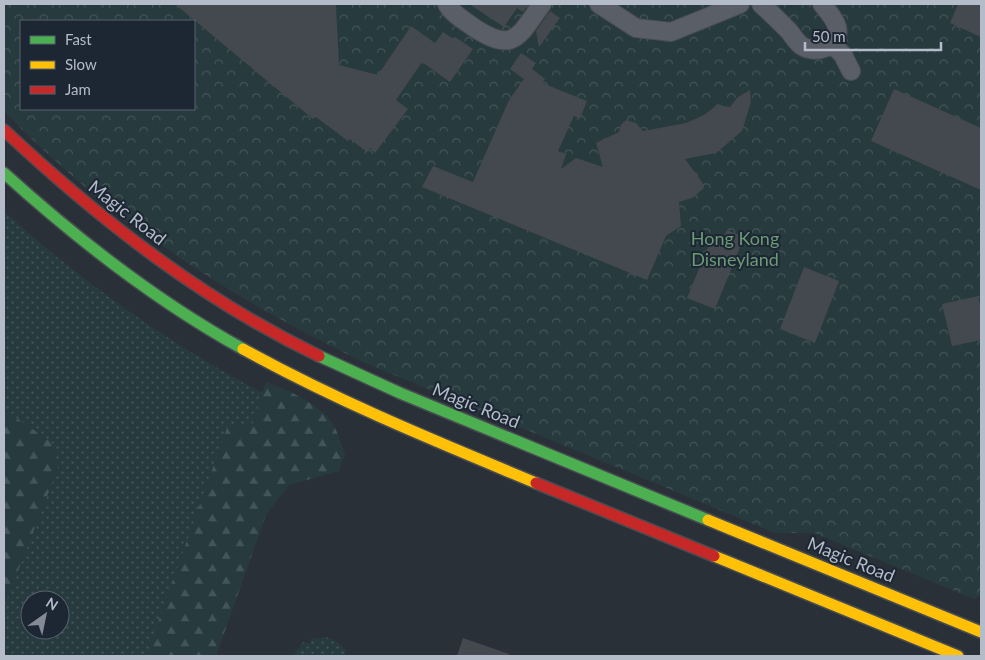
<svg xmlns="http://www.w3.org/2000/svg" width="985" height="660" font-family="Lato,sans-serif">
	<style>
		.grass { fill: url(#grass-dots); fill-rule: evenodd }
		.forest { fill: url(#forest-firs) }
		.park { fill: url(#park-crowns); fill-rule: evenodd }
		.building { fill: #444950 }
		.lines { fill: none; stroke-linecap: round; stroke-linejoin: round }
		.street-casing { stroke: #484c53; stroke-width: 20 }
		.fast-casing { stroke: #484c53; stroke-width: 14 }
		.slow-casing { stroke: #484c53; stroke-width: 14 }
		.jam-casing { stroke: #484c53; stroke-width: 14 }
		.street { stroke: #5a5e66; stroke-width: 18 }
		.fast { stroke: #4caf50; stroke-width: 11 }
		.slow { stroke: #ffc107; stroke-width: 11 }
		.jam { stroke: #c62828; stroke-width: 11 }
		.labels { text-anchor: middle; stroke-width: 4; stroke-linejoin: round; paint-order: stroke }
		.street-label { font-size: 18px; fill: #b4bcc9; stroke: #1d2633 }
		.park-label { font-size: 18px; fill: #6b9a76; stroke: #1d2633 }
	</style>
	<defs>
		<pattern id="grass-dots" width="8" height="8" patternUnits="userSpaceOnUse" patternTransform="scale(1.25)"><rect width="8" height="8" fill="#273a3e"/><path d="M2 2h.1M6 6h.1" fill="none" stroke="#445559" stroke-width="1.8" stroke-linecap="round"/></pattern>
		<pattern id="forest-firs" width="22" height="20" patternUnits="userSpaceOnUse" patternTransform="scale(1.25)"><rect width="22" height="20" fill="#273a3e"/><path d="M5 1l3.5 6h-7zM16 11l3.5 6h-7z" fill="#445559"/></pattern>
		<pattern id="park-crowns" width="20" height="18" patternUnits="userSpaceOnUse" patternTransform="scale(1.25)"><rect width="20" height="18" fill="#273a3e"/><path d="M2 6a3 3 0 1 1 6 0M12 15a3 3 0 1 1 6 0" fill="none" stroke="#445559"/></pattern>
	</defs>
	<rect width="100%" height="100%" fill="#2a3038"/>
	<!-- grass -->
	<path class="grass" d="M4,211C89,289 182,352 285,405L189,656H4ZM30,600H60V630H30Z
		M324,637C333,638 339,643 346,650L345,655L346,656H293L303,642L309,643L312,638L318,639Z"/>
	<!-- forest -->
	<path class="forest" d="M266,382C288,390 320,404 333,424C338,433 341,444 345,454L339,471L289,485L266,515L216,656H146L228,425H252Z
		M4,409L52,443L58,468L4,607Z"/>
	<!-- park -->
	<path class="park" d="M4,4H981V595L974,599L814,533H775L365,363C232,299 106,218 4,111ZM21,21H194V109H21Z"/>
	<!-- building -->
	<path class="building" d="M175,4H336L339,65L378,75L411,26L435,43L443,32L452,38L455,37L473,49L450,82L422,62L396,100L408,109L375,153L370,148L367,152L350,139L348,141L316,117L313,119Z
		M469,4H529L523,12L517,8L504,27Z
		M958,4H981V37L950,23Z
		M550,11L560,18L539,47L536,31Z
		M521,53L536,63L532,69L545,79L542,83L587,101L580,119L574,116L558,151L566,154L561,169L576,158L603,167L596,143L619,132L621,125L626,120L636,123L643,131L686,123L704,115L717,105L730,107L738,97L750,90L751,102L742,131L716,153L685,159L702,182L704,188L692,198L679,202L681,226L666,236L647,280L422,187L433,166L473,182L509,100L524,79L510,69Z
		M894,89L981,128V190L871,141Z
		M727,230L744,237L715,309L687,298L713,235L724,236Z
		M804,267L839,281L815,343L780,329Z
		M978,296L981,309V340L952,346L942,304Z
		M463,638L509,654V656H457Z"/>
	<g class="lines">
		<defs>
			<path id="street" d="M447,4C452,14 464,20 473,27C514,54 518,37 542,4
				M599,4L636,28L671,32L740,4
				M761,4C771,13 780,22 789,31C793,36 797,43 802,46C816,55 842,47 837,27C835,19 827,10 822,4
				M833,45L843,55L851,71"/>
			<path id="fast" d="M4,173C78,240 156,301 243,349
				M319,356L400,393L708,520"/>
			<path id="slow" d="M243,349C339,402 435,441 536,483
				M708,520L981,632
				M714,556L958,656"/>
			<path id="jam" d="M4,130C99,219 201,299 319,356
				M536,483L714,556"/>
		</defs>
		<!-- street casing -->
		<use href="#street" class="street-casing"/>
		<!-- fast casing -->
		<use href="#fast" class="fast-casing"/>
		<!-- slow casing -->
		<use href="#slow" class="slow-casing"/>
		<!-- jam casing -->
		<use href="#jam" class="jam-casing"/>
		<!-- street -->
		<use href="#street" class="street"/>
		<!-- fast -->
		<use href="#fast" class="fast"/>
		<!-- slow -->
		<use href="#slow" class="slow"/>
		<!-- jam -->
		<use href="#jam" class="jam"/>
	</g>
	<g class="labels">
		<!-- street labels -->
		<g class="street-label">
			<text transform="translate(127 213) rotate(38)" y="6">Magic Road</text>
			<text transform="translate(476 406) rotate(22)" y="6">Magic Road</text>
			<text transform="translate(851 560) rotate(22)" y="6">Magic Road</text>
		</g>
		<!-- park labels -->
		<g class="park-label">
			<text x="735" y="245">Hong Kong<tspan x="735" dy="21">Disneyland</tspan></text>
		</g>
	</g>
	<!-- border -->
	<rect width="985" height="660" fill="none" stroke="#b4bcc9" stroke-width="10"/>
	<!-- legend -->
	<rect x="20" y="20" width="175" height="90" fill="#1d2633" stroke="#59626f"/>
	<rect x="30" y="36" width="25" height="8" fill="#4caf50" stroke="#59626f"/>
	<text x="65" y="45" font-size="15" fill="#b4bcc9">Fast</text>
	<rect x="30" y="61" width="25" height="8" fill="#ffc107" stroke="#59626f"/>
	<text x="65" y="70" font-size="15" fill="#b4bcc9">Slow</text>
	<rect x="30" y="86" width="25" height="8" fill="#c62828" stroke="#59626f"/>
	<text x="65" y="95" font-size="15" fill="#b4bcc9">Jam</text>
	<!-- north arrow -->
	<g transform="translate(45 615) rotate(33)"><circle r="24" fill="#1d2633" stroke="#59626f"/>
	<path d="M0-4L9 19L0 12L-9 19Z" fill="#848b96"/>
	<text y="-8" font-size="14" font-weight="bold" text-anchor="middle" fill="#b4bcc9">N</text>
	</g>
	<!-- scale -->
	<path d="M805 42v8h136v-8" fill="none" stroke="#b4bcc9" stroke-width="2.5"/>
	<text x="812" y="42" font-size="15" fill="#b4bcc9" stroke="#1d2633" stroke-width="4" paint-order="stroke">50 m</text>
</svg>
